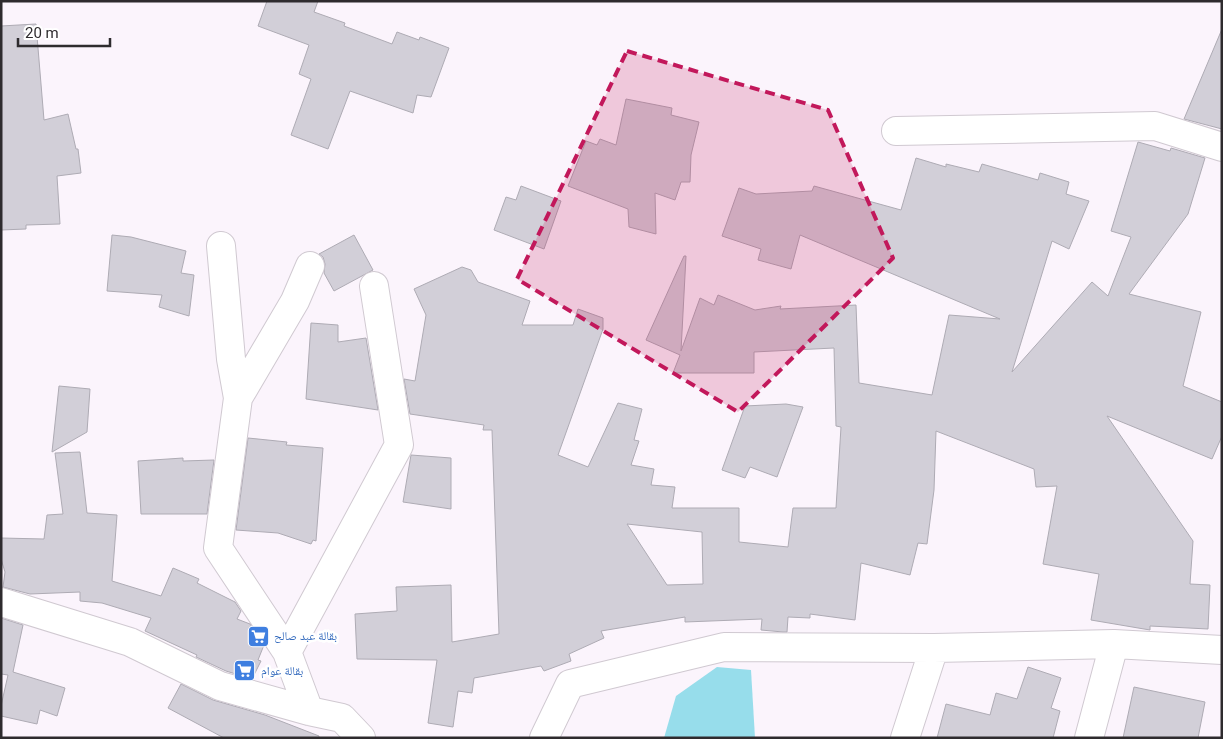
<svg xmlns="http://www.w3.org/2000/svg" width="1223" height="739" font-family="Roboto,'Noto Naskh Arabic',sans-serif">
	<style>
		.water { fill: #97ddeb }
		.building { fill: #d2cfd8; stroke: #aeabb4; fill-rule: evenodd }
		.lines { fill: none; stroke-linecap: round; stroke-linejoin: round }
		.street-casing { stroke: #d0c9d1; stroke-width: 30 }
		.street { stroke: #fff; stroke-width: 28 }
		.marked { fill: #c2185b; fill-opacity: 0.2; stroke: #c2185b; stroke-width: 4; stroke-dasharray: 10 6; stroke-linejoin: round }
		.labels { text-anchor: middle; stroke-width: 5; stroke-linejoin: round; paint-order: stroke }
		.shop-label { font-size: 12px; fill: #366cbe; stroke: #fff; text-anchor: start }
	</style>
	<rect width="100%" height="100%" fill="#fbf4fc"/>
	<!-- water -->
	<path class="water" d="M717,667L751,670L755,738H664L676,696Z"/>
	<!-- building -->
	<path class="building" d="M267,1H318L314,12L345,23L344,26L392,44L397,32L419,40L420,37L449,48L431,97L417,95L413,113L350,91L328,149L291,135L311,79L299,74L309,45L258,26Z
		M36,24L44,120L68,114L76,149H78L81,173L57,176L60,224L26,225V229L1,230V26Z
		M1222,29V129L1184,119Z
		M626,99L672,108L671,115L699,122L691,155L690,182H681L675,200L655,193L656,234L629,227L628,209L568,186L586,141L597,145L600,139L616,145Z
		M1138,142L1170,151L1171,148L1205,158L1188,214L1129,294L1201,312L1183,386L1222,402V436L1212,459L1107,416L1193,541L1190,584L1210,585L1208,629L1150,626V630L1091,620L1099,574L1043,564L1057,486L1036,487L1034,469L936,431L934,490L927,544L918,543L910,575L861,563L855,620L810,614V618L788,617L787,632H783L761,630L762,619L685,622V617L601,631L604,638L569,654L571,661L544,671L541,666L474,678L472,693L458,691L453,727L428,723L437,660L357,659L355,614L397,611L396,587L451,585L452,642L499,634L492,430H483L484,425L410,414L404,379L415,381L426,315L414,289L462,267L471,270L478,282L530,301L522,325H573L578,309L603,318V329L558,455L588,467L618,403L642,409L634,440L639,441L631,465L654,469L651,485L675,487L672,508H739V542L788,547L793,508H836L841,427L836,426L834,348L754,352V373H673L680,355L646,340L684,256H686L681,351L700,298L714,305L718,295L755,310L781,306L780,309L856,305L859,383L932,395L949,315L1000,319L800,235L791,269L758,260L761,249L722,236L739,188L756,194L812,191L814,186L901,210L916,158L946,167V164L979,172L982,164L1038,180L1040,173L1069,182L1066,194L1089,201L1069,249L1052,241L1012,372L1092,282L1108,296L1131,237L1111,231ZM627,524L702,532L703,584L667,585Z
		M521,186L561,201L544,249L494,230L506,197L516,200Z
		M112,235L131,237L186,251L181,273L194,275L189,316L159,307L162,295L107,291Z
		M354,235L373,270L334,291L324,273L325,264L323,257L319,254Z
		M311,323L338,325V342L366,338L378,410L306,399Z
		M59,386L90,389L87,432L52,452Z
		M786,404L803,407L777,477L750,467L745,478L722,470L745,406Z
		M248,438L287,442L286,445L323,448L316,541L313,540L311,544L278,533L236,530Z
		M80,452L87,513L117,515L112,581L161,596L173,568L199,579L197,583L235,602L241,611L237,619L250,624L264,645L258,660L261,661L252,679L226,671L196,657L197,655L145,631L151,618L102,603L80,601V592L30,594L3,587L5,572L1,559V538L44,539L47,515L63,514L55,453Z
		M411,455L451,458V509L403,502Z
		M183,458V461L214,460L207,514H141L138,461Z
		M1,618L23,625L13,672L65,688L57,716L40,710L37,724L1,716V706L8,675L1,674Z
		M1028,667L1061,678L1051,708L1060,711L1053,738H937L946,704L990,715L996,693L1017,699Z
		M181,684L213,700L265,715L319,736V738H224L168,708Z
		M1134,687L1205,702L1198,738H1123Z"/>
	<g class="lines">
		<defs>
			<path id="street" d="M896,131L1155,126L1222,147
				M221,246L231,359L238,398
				M1,602L130,642L220,686L309,711L342,718L361,738
				M287,652L399,445L374,286
				M309,711L287,652L218,548L238,398L295,301L310,266
				M544,738L570,684L724,647L934,648L1114,644L1222,650
				M905,738L934,648
				M1089,738L1114,644"/>
		</defs>
		<!-- street casing -->
		<use href="#street" class="street-casing"/>
		<!-- street -->
		<use href="#street" class="street"/>
	</g>
	<!-- marked area -->
	<path class="marked" d="M627,51L828,110L893,258L738,412L517,279Z"/>
	<!-- icons -->
	<defs>
		<symbol id="supermarket-square" viewBox="-11 -11 22 22"><rect x="-9" y="-9" width="18" height="18" rx="4" fill="#3f7fe0" stroke="#fff"/><path d="M-6-5.5h2.5l.6 2H6L4.5 2H-2.5L-4.4-4H-6ZM-1.5 3.2a1.3 1.3 0 1 0 .1 0ZM3 3.2a1.3 1.3 0 1 0 .1 0Z" fill="#fff"/></symbol>
	</defs>
	<g fill-rule="evenodd">
		<use href="#supermarket-square" x="246" y="624" width="25" height="25"/>
		<use href="#supermarket-square" x="232" y="658" width="25" height="25"/>
	</g>
	<g class="labels">
		<!-- shop labels -->
		<g class="shop-label">
			<text x="274" y="640">بقالة عبد صالح</text>
			<text x="261" y="675">بقالة عوام</text>
		</g>
	</g>
	<!-- border -->
	<rect width="1223" height="739" fill="none" stroke="#2e2b2e" stroke-width="5"/>
	<!-- scale -->
	<path d="M18 38v8h92v-8" fill="none" stroke="#2e2b2e" stroke-width="2.5"/>
	<text x="25" y="38" font-size="15" fill="#2e2b2e" stroke="#ffffff" stroke-width="4" paint-order="stroke">20 m</text>
</svg>
